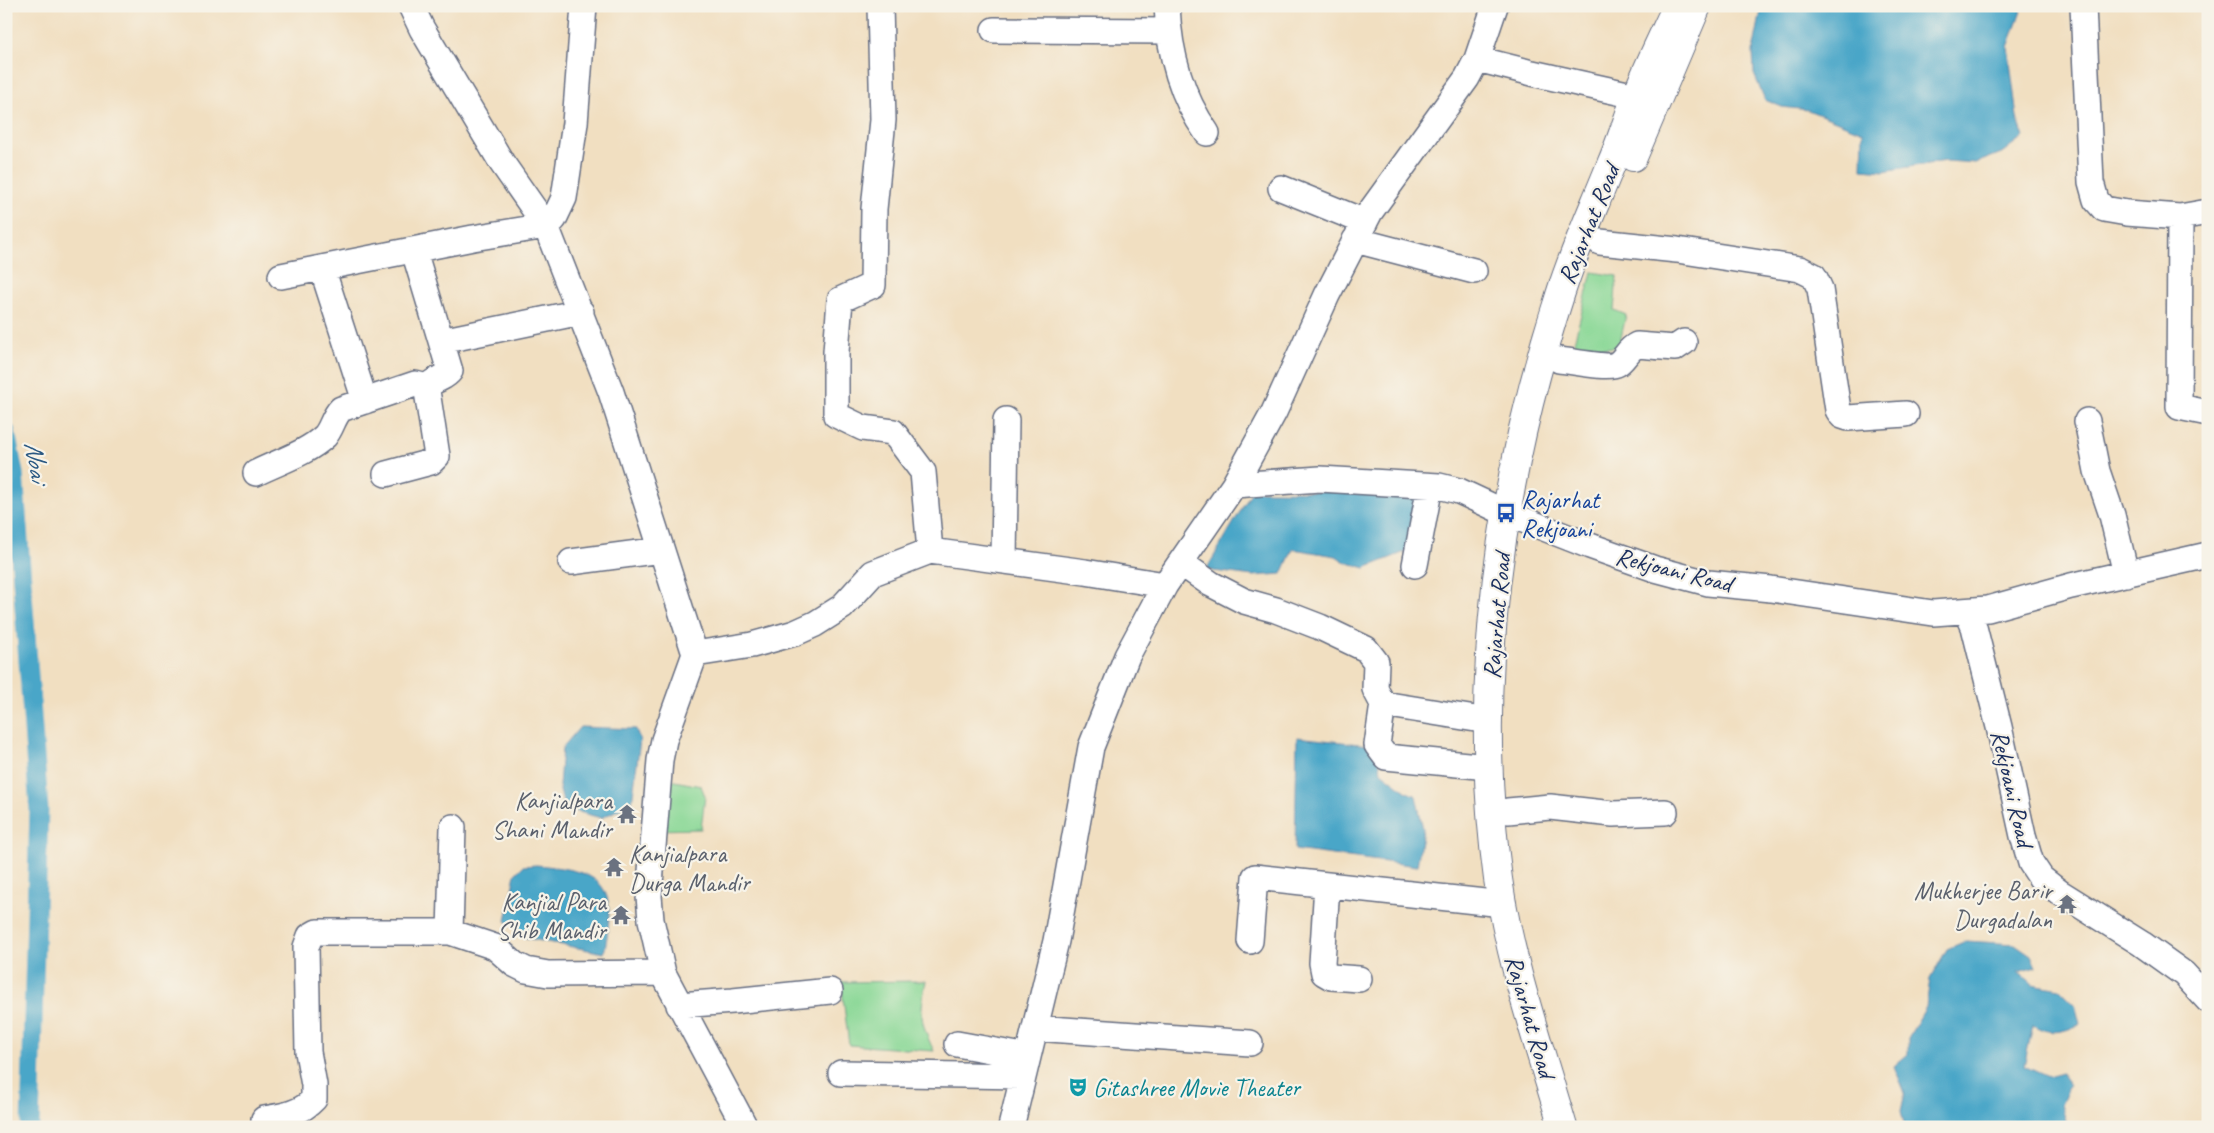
<svg xmlns="http://www.w3.org/2000/svg" width="2214" height="1133" font-family="Caveat,sans-serif">
	<style>
		.green { fill: #8bd897; stroke: #53847a }
		.water { fill: #4aa6c8; stroke: #326a93 }
		.lines { fill: none; stroke-linecap: round; stroke-linejoin: round }
		.canal { stroke: #4aa6c8; stroke-width: 19 }
		.minor-casing { stroke: #666d81; stroke-width: 28 }
		.major-casing { stroke: #666d81; stroke-width: 30 }
		.minor { stroke: #fff; stroke-width: 25 }
		.major { stroke: #fff; stroke-width: 28 }
		.labels { text-anchor: middle; stroke-width: 4.5; stroke-linejoin: round; paint-order: stroke }
		.street-label { font-size: 25px; fill: #1b2f5e; stroke: #f7f3e8 }
		.transit-label { font-size: 25px; fill: #164399; stroke: #f7f3e8; text-anchor: start }
		.worship-label { font-size: 25px; fill: #5b616d; stroke: #f7f3e8; text-anchor: end }
		.culture-label { font-size: 25px; fill: #0d838f; stroke: #f7f3e8; text-anchor: start }
		.water-label { font-size: 26px; font-style: italic; fill: #2b5983; stroke: #f7f3e8 }
	</style>
	<rect width="100%" height="100%" fill="#f7f3e8"/>
	<filter id="ink" filterUnits="userSpaceOnUse"><feTurbulence type="fractalNoise" baseFrequency=".02" numOctaves="2"/><feDisplacementMap in="SourceGraphic" scale="10" xChannelSelector="R" yChannelSelector="G"/><feConvolveMatrix kernelMatrix="1 2 1 2 8 2 1 2 1" color-interpolation-filters="sRGB"/></filter>
	<filter id="wash" filterUnits="userSpaceOnUse"><feTurbulence type="fractalNoise" baseFrequency=".0096" numOctaves="4" result="noise"/><feDisplacementMap in="SourceGraphic" scale="20" xChannelSelector="R" yChannelSelector="G"/><feGaussianBlur stdDeviation="1.12" result="paint"/><feColorMatrix in="noise" values="0 0 0 0 0 0 0 0 0 0 0 0 0 0 0 0 0 1.4 0 .05"/><feComposite in="paint" operator="in"/></filter>
	<g filter="url(#wash)">
		<rect width="100%" height="100%" fill="#f1dfc1"/>
		<!-- green -->
		<path class="green" d="M1592,272L1617,276L1614,310L1626,315L1619,347L1572,350Z
			M658,778L701,786L705,796L701,829L653,830Z
			M926,981C920,1014 919,1020 934,1051L849,1045L841,982Z"/>
		<!-- water -->
		<path class="water" d="M1762,6H2023L2008,47L2017,117L2024,137L2004,152L1976,163L1946,161L1884,171L1862,169L1863,132L1808,110L1782,107L1765,100L1754,74L1753,51Z
			M1252,491L1422,492L1410,550L1365,568L1345,562L1336,556L1293,549L1282,574L1253,576L1206,570Z
			M580,727L636,729L640,740L632,803L601,818L572,810L563,802L559,786L562,748Z
			M1297,737L1377,746L1381,772L1407,792L1416,796L1423,829L1417,866L1295,850Z
			M536,865C605,871 618,885 604,953L526,938L506,921L515,874L523,866Z
			M1966,941L2015,944L2031,955L2036,967L2018,972L2032,984L2060,989L2075,1004L2080,1024C2063,1033 2049,1035 2033,1025L2024,1066L2048,1077L2061,1073L2070,1085L2061,1105L2068,1127H1905L1901,1111L1905,1093L1894,1066L1908,1054V1038L1926,1007L1930,979L1947,949Z"/>
		<g class="lines">
			<!-- canal -->
			<path class="canal" d="M6,432L14,473L39,809L30,1127"/>
		</g>
	</g>
	<g filter="url(#ink)">
		<g class="lines">
			<defs>
				<path id="minor" d="M411,6L422,29L502,163L546,226L611,392L695,654L664,740L660,760L649,896L651,920L663,973L745,1127
					M880,6L883,120L874,209L873,285L840,300L836,352V415L863,428L893,432L923,472L930,551
					M1167,6C1169,53 1180,95 1207,133
					M2083,6L2091,182L2096,200L2104,209L2127,213L2180,217L2208,212
					M994,30L1168,31
					M1477,59L1532,73L1636,96
					M1281,188L1365,222
					M2180,217L2179,407L2208,413
					M1355,240L1474,271
					M1600,242L1677,250L1800,269L1814,276L1820,289L1838,410L1842,416L1848,418L1906,414
					M322,268L365,401
					M281,276L473,238L546,226L554,219L564,198L575,123L584,6
					M441,341L581,312
					M1559,360C1571,361 1609,369 1617,364C1625,359 1628,349 1637,345L1675,348L1684,342
					M2087,421L2097,471L2112,515L2126,574
					M256,473C278,462 307,453 325,436C332,428 333,417 341,409L415,384L427,387
					M386,474L431,462L437,456L427,391C429,379 444,380 450,371L414,251
					M1234,485L1320,479L1439,486L1459,491L1506,513L1590,546L1655,569L1708,583L1771,589L1933,613L1988,609L2071,586L2208,555
					M1004,561L1006,420
					M571,562L661,550
					M1181,563L1211,584L1244,601L1276,610L1320,627L1366,649L1376,662L1375,689L1383,704L1488,721
					M1415,565L1430,486
					M1967,611L1974,627L1999,727L2023,836L2031,863L2041,878L2059,892L2142,944L2184,974L2208,1000
					M695,654L752,645L795,633L815,624L842,607L873,573L930,551L1085,572L1165,585
					M1383,704L1377,745L1386,757L1488,767
					M1508,811L1550,807L1613,814L1665,812
					M1327,885L1322,963L1324,973L1331,977L1359,979
					M450,932L453,827
					M1250,941L1255,877L1503,904
					M679,1005L733,1001L830,991
					M1035,1028L1250,1043
					M957,1044L1028,1057
					M841,1073L1023,1076
					M264,1127V1119C283,1116 300,1114 314,1099V1085L308,1052L306,947L310,936L317,932H450L495,947L514,964L526,970L548,974L663,973
					M1011,1127L1056,941L1091,747L1127,656L1165,585L1234,485L1274,412L1327,295L1370,212L1467,78L1477,59L1495,6"/>
				<path id="major" d="M1633,157L1697,6
					M1563,1127C1539,1045 1510,963 1498,879C1471,683 1500,479 1561,292C1575,248 1595,205 1612,162C1621,141 1628,118 1636,97C1648,66 1663,36 1677,6"/>
			</defs>
			<!-- minor casing -->
			<use href="#minor" class="minor-casing"/>
			<!-- major casing -->
			<use href="#major" class="major-casing"/>
			<!-- minor -->
			<use href="#minor" class="minor"/>
			<!-- major -->
			<use href="#major" class="major"/>
		</g>
	</g>
	<!-- icons -->
	<defs>
		<symbol id="bus-bare" viewBox="-9 -9 18 18"><path d="M-5-6H5V4H4V6H2V4H-2V6H-4V4H-5ZM-3.5-4V0h7V-4ZM-3.5 1.2v1.5H-2V1.2ZM2 1.2v1.5H3.5V1.2Z" fill="#1a4fb4" stroke="#f7f3e8" stroke-width="2.5" paint-order="stroke"/></symbol>
		<symbol id="temple-bare" viewBox="-9 -9 18 18"><path d="M0-6L5-2H3V0L6.5 2.5H4V6H1.5V3h-3V6H-4V2.5H-6.5L-3 0V-2H-5Z" fill="#6b7280" stroke="#f7f3e8" stroke-width="2.5" paint-order="stroke"/></symbol>
		<symbol id="theatre-bare" viewBox="-9 -9 18 18"><path d="M-5-5.5Q0-4 5-5.5V0Q5 5 0 6Q-5 5-5 0ZM-3.3-2.5H-1v1.5H-3.3ZM1-2.5H3.3v1.5H1ZM-2.8 1Q0 5.5 2.8 1Z" fill="#0f9aa8" stroke="#f7f3e8" stroke-width="2.5" paint-order="stroke"/></symbol>
	</defs>
	<g fill-rule="evenodd">
		<use href="#bus-bare" x="1492" y="499" width="28" height="28"/>
		<use href="#temple-bare" x="613" y="800" width="28" height="28"/>
		<use href="#temple-bare" x="600" y="853" width="28" height="28"/>
		<use href="#temple-bare" x="2053" y="890" width="28" height="28"/>
		<use href="#temple-bare" x="607" y="901" width="28" height="28"/>
		<use href="#theatre-bare" x="1064" y="1073" width="28" height="28"/>
	</g>
	<g class="labels">
		<!-- street labels -->
		<g class="street-label">
			<text transform="translate(1588 224) rotate(-68)" y="9">Rajarhat Road</text>
			<text transform="translate(1674 569) rotate(14)" y="9">Rekjoani Road</text>
			<text transform="translate(1496 616) rotate(-85)" y="9">Rajarhat Road</text>
			<text transform="translate(2013 788) rotate(77)" y="9">Rekjoani Road</text>
			<text transform="translate(1531 1016) rotate(74)" y="9">Rajarhat Road</text>
		</g>
		<!-- transit labels -->
		<g class="transit-label">
			<text x="1521" y="508">Rajarhat<tspan x="1521" dy="29">Rekjoani</tspan></text>
		</g>
		<!-- worship labels -->
		<g class="worship-label">
			<text x="612" y="809">Kanjialpara<tspan x="612" dy="29">Shani Mandir</tspan></text>
			<text x="629" y="862" text-anchor="start">Kanjialpara<tspan x="629" dy="29">Durga Mandir</tspan></text>
			<text x="2052" y="899">Mukherjee Barir<tspan x="2052" dy="29">Durgadalan</tspan></text>
			<text x="606" y="910">Kanjial Para<tspan x="606" dy="29">Shib Mandir</tspan></text>
		</g>
		<!-- culture labels -->
		<g class="culture-label">
			<text x="1093" y="1096">Gitashree Movie Theater</text>
		</g>
		<!-- water labels -->
		<g class="water-label">
			<text transform="translate(37 461) rotate(82)" y="9">Noai</text>
		</g>
	</g>
	<!-- margin -->
	<rect width="2214" height="1133" fill="none" stroke="#f7f3e8" stroke-width="25"/>
</svg>
